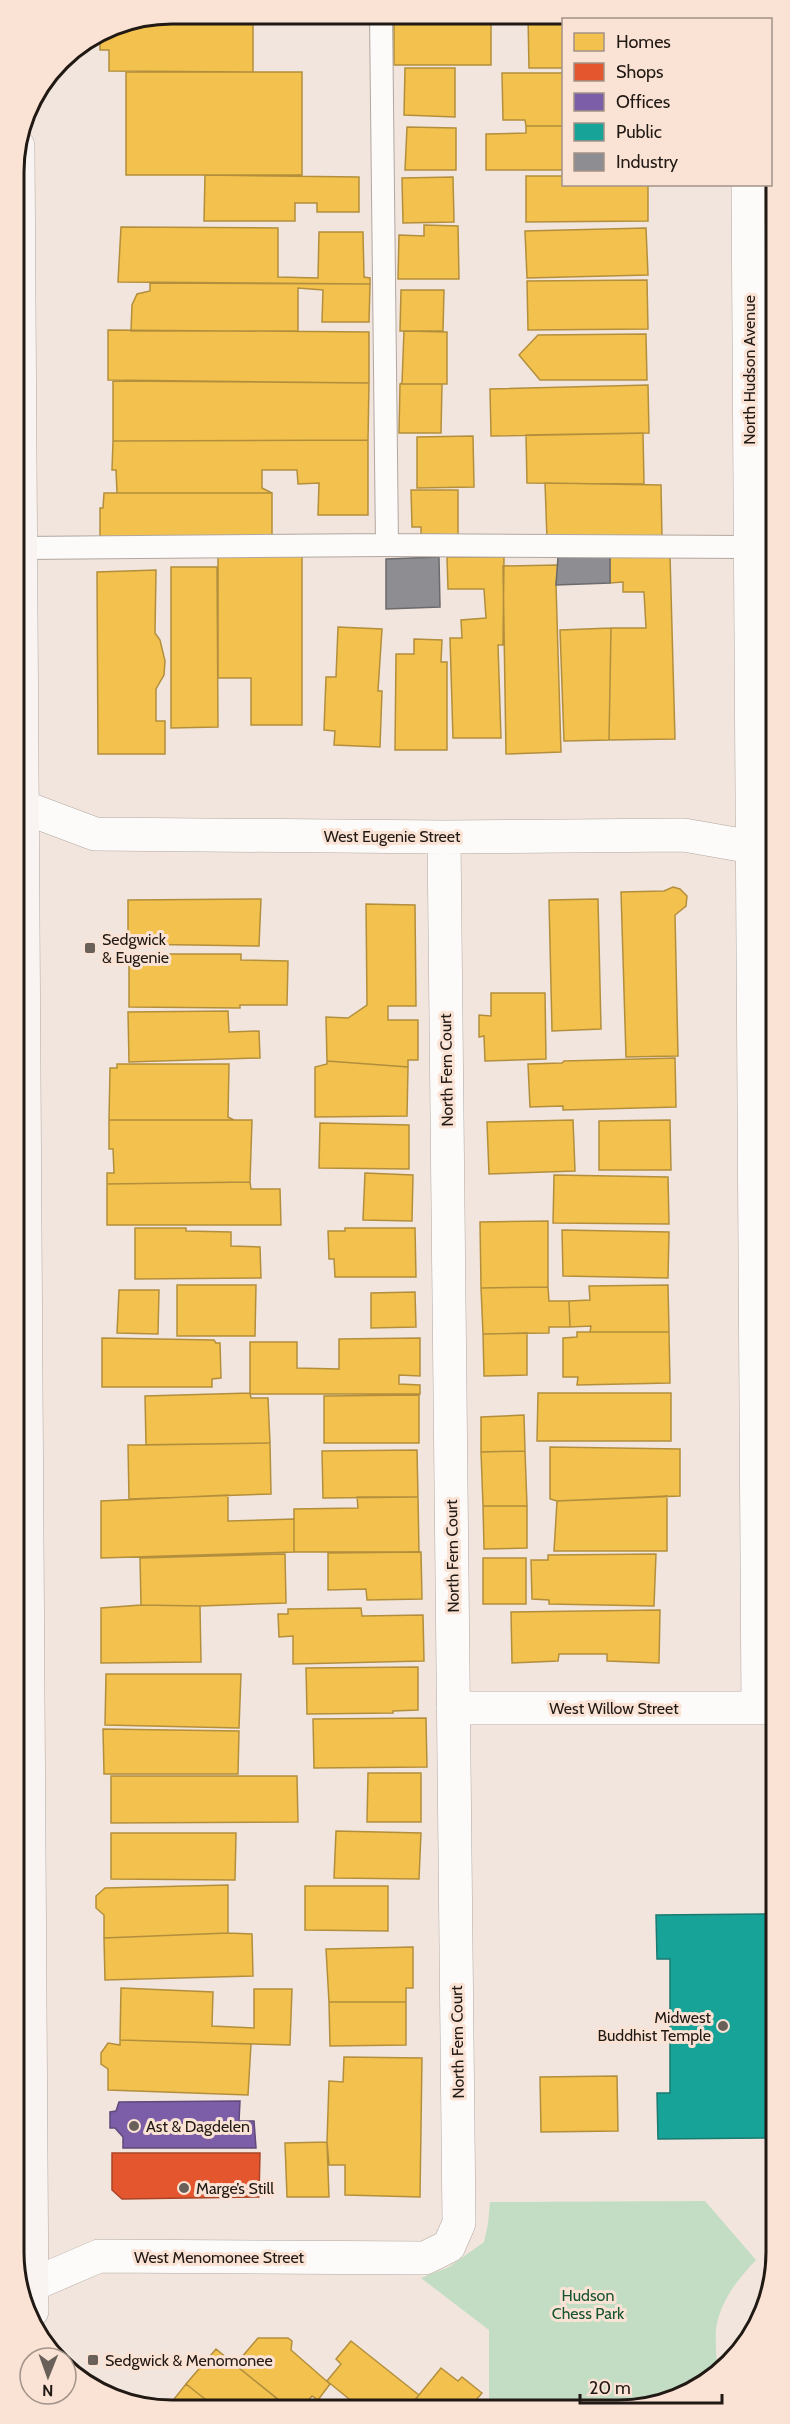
<svg xmlns="http://www.w3.org/2000/svg" width="790" height="2424" font-family="Cabin,sans-serif">
	<style>
		.green { fill: #c2ddc3 }
		.homes { fill: #f2c14e; stroke: #b38f3d; stroke-width: 1.5 }
		.shops { fill: #e4572e; stroke: #aa4426; stroke-width: 1.5 }
		.offices { fill: #7b5ea7; stroke: #60497b; stroke-width: 1.5 }
		.public { fill: #17a398; stroke: #1a7a70; stroke-width: 1.5 }
		.industry { fill: #8d8d92; stroke: #6d6a6c; stroke-width: 1.5 }
		.lines { fill: none; stroke-linecap: round; stroke-linejoin: round }
		.lane-casing { stroke: #b1a7a1; stroke-width: 24 }
		.street-casing { stroke: #b1a7a1; stroke-width: 34 }
		.secondary-casing { stroke: #b1a7a1; stroke-width: 34 }
		.lane { stroke: #fdfbfa; stroke-width: 22 }
		.street { stroke: #fdfbfa; stroke-width: 33 }
		.secondary { stroke: #f9f4f2; stroke-width: 33 }
		.poi-dot { fill: #6a605a; stroke: #fae3d5; stroke-width: 2 }
		.labels { text-anchor: middle; stroke-width: 6; stroke-linejoin: round; paint-order: stroke }
		.street-label { font-size: 16px; fill: #211914; stroke: #fae3d5 }
		.poi-label { font-size: 16px; fill: #211914; stroke: #fae3d5; text-anchor: start }
		.park-label { font-size: 16px; fill: #175431; stroke: #fae3d5 }
		.rim { fill: none; stroke: #211914; stroke-width: 3 }
	</style>
	<rect width="100%" height="100%" fill="#f2e5dd"/>
	<!-- green -->
	<path class="green" d="M705,2201L756,2260C738,2279 720,2301 716,2329C715,2343 717,2359 717,2373L697,2389L649,2407H489V2330L421,2278L449,2267L484,2242L488,2224L490,2202Z"/>
	<!-- homes -->
	<path class="homes" d="M528,17H649L654,20H564V68H529Z
		M491,18V65H394V19Z
		M137,20L253,21V72L109,71V50H100V33L112,25Z
		M405,68H455V117L404,115Z
		M126,72H302V175H126Z
		M502,73H564V126H526L525,120H503Z
		M526,126H564V170H486V134L526,133Z
		M407,127L456,128V170H405Z
		M205,175L359,177V212H317V203H295V221H204Z
		M526,176H564V184H648V221L526,222Z
		M453,177L454,222L403,223L402,178Z
		M424,225L458,226L459,279H398L399,235L424,236Z
		M121,227L278,228V277L318,278L319,232H363L364,277L370,278V284L118,282Z
		M646,228L648,275L527,278L525,231Z
		M647,280L648,329L528,330L527,281Z
		M150,283L370,284L369,322H322L323,290L298,288V331H131L132,305L137,294L150,291Z
		M401,290H444L443,331H400Z
		M108,330L369,332V383L108,380Z
		M404,331L447,332V384H400L402,383Z
		M646,334L647,380H540L519,355L538,335Z
		M113,381L369,383L368,440L113,441Z
		M400,384H442L441,433H399Z
		M648,385L649,433L491,436L490,389Z
		M643,433L644,484L527,483L526,435Z
		M473,436L474,487L417,488V437Z
		M368,440V515H318L319,483L298,484L297,470H262V488L272,493H117L116,470H112L113,441Z
		M545,483L661,485L662,537L547,539Z
		M411,490H458V535L421,534V527H412Z
		M104,493H272V537H100V508H103Z
		M302,555V725H251V678H218V556Z
		M610,555H670L675,739L609,740L611,628H646L644,592H623V582L610,583Z
		M447,557H504L503,645H498L501,738H453L450,638H462L461,620L486,618L484,589H448Z
		M558,565L556,585L561,752L506,754L503,566Z
		M171,567H217L218,727L171,728Z
		M156,570L155,633L160,640L165,661L164,675L156,689V721H165V754H98L97,572Z
		M338,627L382,629L378,691H382L380,747L334,745L335,731L324,730L326,677H336Z
		M611,628L609,740L564,741L560,630Z
		M414,639L442,640L441,662H447V750H395L396,654H414Z
		M673,887L680,889L687,896L686,906L675,915L678,1056L626,1057L621,892L664,891Z
		M261,899L259,946L128,944V900Z
		M598,899L601,1029L552,1031L549,900Z
		M366,904L415,905L416,1006H388V1020H418V1060H408V1067L327,1061L326,1017L348,1018L367,1005Z
		M129,954H241V960L288,961L287,1005H240V1008L129,1007Z
		M491,993H545L546,1059L485,1061L484,1036L479,1037V1015L491,1016Z
		M228,1011L229,1032L259,1031L260,1058L129,1062L128,1012Z
		M675,1058L676,1107L563,1110V1106L530,1107L528,1064L562,1063L564,1061Z
		M327,1061L408,1067L407,1116L315,1117V1067L327,1064Z
		M117,1064H229L228,1117L234,1120H109L110,1068H117Z
		M109,1120H252L250,1182L107,1184V1173H114L113,1149H109Z
		M573,1120L575,1171L489,1174L487,1122Z
		M670,1120L671,1170H599V1121Z
		M320,1123L409,1125V1169L319,1168Z
		M365,1173L413,1175L412,1221L363,1220Z
		M554,1175L668,1177L669,1224L553,1223Z
		M250,1182L251,1189H280L281,1225H107V1184Z
		M548,1221V1287L481,1288L480,1222Z
		M135,1228H186V1231L231,1232V1246L260,1247L261,1278L135,1279Z
		M345,1228H415L416,1277H335L334,1259H329L328,1231H345Z
		M562,1230L669,1232L668,1278L563,1276Z
		M177,1285H256L255,1336H177Z
		M668,1285L669,1332H590L591,1326L570,1327L569,1301L590,1300L589,1286Z
		M548,1287L549,1301H569L570,1327H549V1333L483,1334L481,1288Z
		M119,1290H159L158,1334L117,1333Z
		M415,1292L416,1327L371,1328V1293Z
		M577,1332H669L670,1383L577,1385L578,1377H563V1338L577,1337Z
		M527,1333V1375L484,1376L483,1334Z
		M102,1338L214,1340L216,1343H220L221,1378L212,1379V1387H102Z
		M420,1338V1376L399,1375V1384L420,1385V1394H250V1342H297V1368L339,1369V1339Z
		M250,1393L251,1398H268L270,1443L146,1445L145,1396Z
		M538,1393H671V1441H537Z
		M419,1395V1443H324V1396Z
		M524,1415L525,1451L481,1452V1417Z
		M270,1443L271,1494L129,1499L128,1445Z
		M550,1447L680,1449V1496L557,1501L550,1499Z
		M417,1450L418,1497L323,1498L322,1451Z
		M525,1451L527,1506H483L481,1452Z
		M228,1495V1521L294,1519V1552L101,1558V1501Z
		M667,1496V1551H554L557,1501Z
		M357,1497H418L419,1552H294V1509L358,1508Z
		M483,1506H527V1548L484,1549Z
		M421,1552L422,1599L367,1600L366,1589L328,1590V1553Z
		M285,1554L286,1603L200,1606L141,1605L140,1558Z
		M656,1554L654,1606L549,1604V1600L532,1599L531,1560H548V1555Z
		M483,1558H526V1604H483Z
		M141,1605L200,1606L201,1662L101,1663V1608Z
		M361,1608L362,1616L423,1615L424,1661L293,1664V1636L279,1637L278,1614H288V1609Z
		M660,1610L659,1663L607,1661V1654H559L558,1661L512,1663L511,1612Z
		M418,1667V1710L393,1711V1713L307,1714L306,1668Z
		M106,1674H241L239,1728L105,1725Z
		M426,1718L427,1767L314,1768L313,1719Z
		M103,1729L239,1731L238,1774H104Z
		M368,1773H421V1822H367Z
		M111,1776H297L298,1822L111,1823Z
		M336,1831L421,1833L419,1879L334,1878Z
		M111,1833H236L235,1880L111,1879Z
		M228,1885V1933L104,1938V1915L96,1908V1896L105,1888Z
		M305,1886H388V1931L305,1930Z
		M228,1933L252,1934L253,1976L105,1980L104,1938Z
		M413,1947V1988H406V2002H329L326,1949Z
		M121,1988L213,1992L212,2026L254,2028V1989H292L290,2045L120,2040Z
		M329,2002H406V2045L330,2046Z
		M120,2040L251,2044L248,2095L108,2090V2069L101,2064V2053L108,2043L120,2045Z
		M344,2057L422,2058L420,2197L345,2195V2165H329L327,2142L329,2081L343,2082Z
		M617,2076L618,2131L541,2132L540,2077Z
		M327,2142L329,2197H287L285,2143Z
		M258,2338H288L292,2341L291,2350L330,2384L318,2400L312,2396L302,2407H288L235,2365Z
		M351,2341L419,2395L409,2407H359L327,2381L341,2364L336,2359Z
		M216,2349L276,2398L269,2407H215L186,2384Z
		M441,2368L458,2381L462,2377L482,2393L470,2407H409Z
		M186,2384L215,2407L167,2408Z"/>
	<!-- shops -->
	<path class="shops" d="M112,2153H260L259,2197L122,2199L112,2190Z"/>
	<!-- offices -->
	<path class="offices" d="M240,2101L239,2121H254L256,2148H123V2137L115,2128H110V2112L116,2111L119,2102Z"/>
	<!-- public -->
	<path class="public" d="M776,1914V2138L658,2139L657,2093H670V1959H657L656,1915Z"/>
	<!-- industry -->
	<path class="industry" d="M610,555V583L556,585L558,557Z
		M439,557L440,607L386,609V559Z"/>
	<g class="lines">
		<defs>
			<path id="lane" d="M381,15L387,545
				M21,548L387,545L751,547"/>
			<path id="street" d="M748,184L758,1708
				M15,804L95,834L444,837L684,835L752,847L773,846
				M453,1708H775
				M20,2290L99,2256L425,2258L449,2246L459,2223L444,837"/>
			<path id="secondary" d="M18,146L32,2311"/>
		</defs>
		<!-- lane casing -->
		<use href="#lane" class="lane-casing"/>
		<!-- street casing -->
		<use href="#street" class="street-casing"/>
		<!-- secondary casing -->
		<use href="#secondary" class="secondary-casing"/>
		<!-- lane -->
		<use href="#lane" class="lane"/>
		<!-- street -->
		<use href="#street" class="street"/>
		<!-- secondary -->
		<use href="#secondary" class="secondary"/>
	</g>
	<!-- markers -->
	<g class="poi-dot">
		<rect x="84" y="942" width="12" height="12" rx="3"/>
		<circle cx="723" cy="2026" r="6"/>
		<circle cx="134" cy="2126" r="6"/>
		<circle cx="184" cy="2188" r="6"/>
		<rect x="87" y="2354" width="12" height="12" rx="3"/>
	</g>
	<g class="labels">
		<!-- street labels -->
		<g class="street-label">
			<text transform="translate(749 370) rotate(-90)" y="6">North Hudson Avenue</text>
			<text x="392" y="842">West Eugenie Street</text>
			<text transform="translate(446 1070) rotate(-91)" y="6">North Fern Court</text>
			<text transform="translate(452 1556) rotate(-91)" y="6">North Fern Court</text>
			<text x="614" y="1714">West Willow Street</text>
			<text transform="translate(457 2042) rotate(-91)" y="6">North Fern Court</text>
			<text x="219" y="2263">West Menomonee Street</text>
		</g>
		<!-- poi labels -->
		<g class="poi-label">
			<text x="102" y="945">Sedgwick<tspan x="102" dy="18">&amp; Eugenie</tspan></text>
			<text x="711" y="2023" text-anchor="end">Midwest<tspan x="711" dy="18">Buddhist Temple</tspan></text>
			<text x="146" y="2132">Ast &amp; Dagdelen</text>
			<text x="196" y="2194">Marge’s Still</text>
			<text x="105" y="2366">Sedgwick &amp; Menomonee</text>
		</g>
		<!-- park labels -->
		<g class="park-label">
			<text x="588" y="2301">Hudson<tspan x="588" dy="18">Chess Park</tspan></text>
		</g>
	</g>
	<!-- crop -->
	<path d="M0 0H790V2424H0ZM172 24H618A148 148 0 0 1 766 172V2252A148 148 0 0 1 618 2400H172A148 148 0 0 1 24 2252V172A148 148 0 0 1 172 24Z" fill="#fae3d5" fill-rule="evenodd"/>
	<path class="rim" d="M172 24H618A148 148 0 0 1 766 172V2252A148 148 0 0 1 618 2400H172A148 148 0 0 1 24 2252V172A148 148 0 0 1 172 24Z"/>
	<!-- legend -->
	<rect x="562" y="18" width="210" height="168" fill="#fae3d5" stroke="#a39288" stroke-width="1.5"/>
	<rect x="574" y="33" width="30" height="18" fill="#f2c14e" stroke="#a39288" stroke-width="1.5"/>
	<text x="616" y="48" font-size="18" fill="#211914">Homes</text>
	<rect x="574" y="63" width="30" height="18" fill="#e4572e" stroke="#a39288" stroke-width="1.5"/>
	<text x="616" y="78" font-size="18" fill="#211914">Shops</text>
	<rect x="574" y="93" width="30" height="18" fill="#7b5ea7" stroke="#a39288" stroke-width="1.5"/>
	<text x="616" y="108" font-size="18" fill="#211914">Offices</text>
	<rect x="574" y="123" width="30" height="18" fill="#17a398" stroke="#a39288" stroke-width="1.5"/>
	<text x="616" y="138" font-size="18" fill="#211914">Public</text>
	<rect x="574" y="153" width="30" height="18" fill="#8d8d92" stroke="#a39288" stroke-width="1.5"/>
	<text x="616" y="168" font-size="18" fill="#211914">Industry</text>
	<!-- north arrow -->
	<g transform="translate(48 2376) rotate(181)"><circle r="28" fill="#fae3d5" stroke="#a39288" stroke-width="1.5"/>
	<path d="M0-4.5L10 22L0 15L-10 22Z" fill="#6a605a"/>
	<text y="-9" font-size="16" font-weight="bold" text-anchor="middle" fill="#211914">N</text>
	</g>
	<!-- scale -->
	<path d="M580 2394v9h142v-9" fill="none" stroke="#211914" stroke-width="3"/>
	<text x="589" y="2394" font-size="18" fill="#211914" stroke="#fae3d5" stroke-width="4.5" paint-order="stroke">20 m</text>
</svg>
